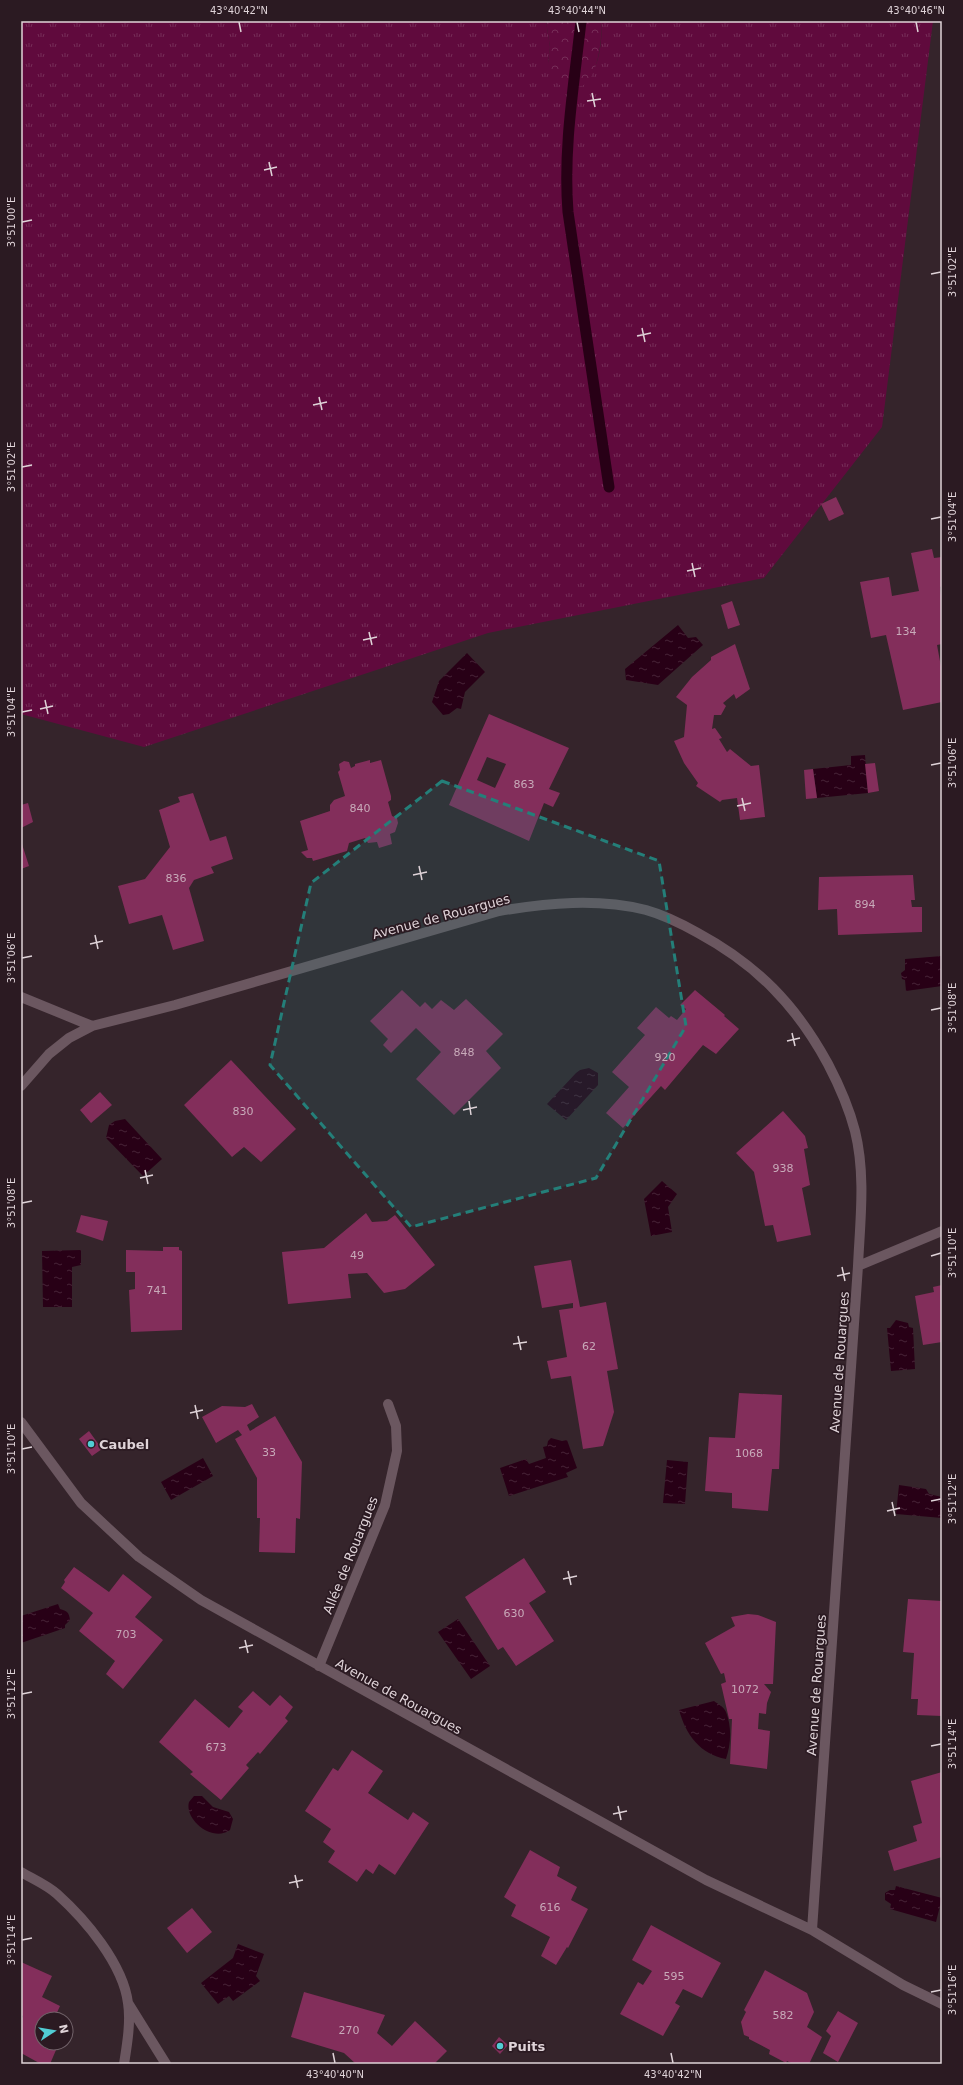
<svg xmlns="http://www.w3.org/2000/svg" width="963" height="2085" font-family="'DejaVu Sans',sans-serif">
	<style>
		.grass { fill: url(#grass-tufts) }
		.forest { fill: url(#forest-crowns) }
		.water { fill: url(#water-ripples) }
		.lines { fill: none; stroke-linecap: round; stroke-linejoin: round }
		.stream { stroke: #280016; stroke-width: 11 }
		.building { fill: #832e5b; fill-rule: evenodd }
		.minor { stroke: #6b5760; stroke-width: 10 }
		.marked { fill: #247f79; fill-opacity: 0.2; stroke: #247f79; stroke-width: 3; stroke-dasharray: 8 5; stroke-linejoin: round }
		.ticks { fill: none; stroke: #dfd3d8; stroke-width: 1.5 }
		.poi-dot { fill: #51ccd4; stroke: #2b1a22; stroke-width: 1.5 }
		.labels { text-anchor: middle; stroke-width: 3.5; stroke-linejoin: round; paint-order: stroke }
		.number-label { font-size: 11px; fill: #c8aab9 }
		.street-label { font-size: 13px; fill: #dfd3d8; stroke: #2b1a22 }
		.poi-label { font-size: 13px; font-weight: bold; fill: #dfd3d8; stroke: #2b1a22; text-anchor: start }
		.neatline { fill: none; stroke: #dfd3d8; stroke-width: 1.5 }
		.ticks-label { font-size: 10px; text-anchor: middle; fill: #dfd3d8 }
	</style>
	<defs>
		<pattern id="grass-tufts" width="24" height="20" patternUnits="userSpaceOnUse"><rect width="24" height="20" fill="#600a3d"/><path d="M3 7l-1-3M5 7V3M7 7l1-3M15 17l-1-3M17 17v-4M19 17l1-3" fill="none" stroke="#762d58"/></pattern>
		<pattern id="forest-crowns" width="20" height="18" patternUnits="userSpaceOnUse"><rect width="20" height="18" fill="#600a3d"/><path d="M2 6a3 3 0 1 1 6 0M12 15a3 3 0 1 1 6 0" fill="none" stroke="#762d58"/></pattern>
		<pattern id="water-ripples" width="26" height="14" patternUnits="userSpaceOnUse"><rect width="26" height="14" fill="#280016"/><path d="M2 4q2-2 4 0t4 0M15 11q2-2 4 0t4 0" fill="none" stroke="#472437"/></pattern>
	</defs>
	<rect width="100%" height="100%" fill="#35242b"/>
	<!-- grass -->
	<path class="grass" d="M21,21H546L550,47L548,63L583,85C599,71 603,41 601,21H933L882,427L764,578L488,633L144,747L21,714Z"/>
	<!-- forest -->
	<path class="forest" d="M546,21H601C603,35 598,77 584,85C579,87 571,87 565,88L550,79L548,63L550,47Z"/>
	<!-- water -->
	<path class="water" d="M678,625L688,638L696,637L703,645L658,685L626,680L625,669Z
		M467,653L485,672L465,692L461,709L457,708L449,714L443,715L432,702L439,681Z
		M865,755L868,793L817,798L813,769L851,765V756Z
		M942,956V986L906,991L905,980L902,979L901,973L905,970V959Z
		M589,1068L598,1073V1085L566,1120L547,1104L576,1073L580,1070Z
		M125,1119L162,1159L143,1176L106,1138L109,1125L115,1121Z
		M662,1181L677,1194L668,1207L672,1232L651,1236L644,1199Z
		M81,1250V1265L72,1267V1307H43L42,1251Z
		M896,1320L908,1323L909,1327L913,1328L915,1369L891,1371L887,1328H890Z
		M551,1438L562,1441L567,1440L577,1468L566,1473L568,1477L509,1496L500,1468L526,1459L529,1464L546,1458L543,1447L547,1446L548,1441Z
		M203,1458L213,1476L171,1500L161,1482Z
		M667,1460L688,1462L685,1504L663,1503Z
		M899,1485L926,1489L929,1494L942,1497V1518L896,1514Z
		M58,1604L60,1609C67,1611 69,1612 70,1620L65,1625V1628L21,1643V1616Z
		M458,1619L490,1666L471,1679L438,1632Z
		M714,1701C718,1704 724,1707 726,1712C732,1727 731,1744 726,1759C700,1754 686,1735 679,1710Z
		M194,1796H202L213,1807L229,1812L233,1819L230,1830C212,1843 184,1819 189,1802Z
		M896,1886L942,1898L936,1922L890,1909L891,1904L885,1900V1893L890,1890H895Z
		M238,1944L264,1954L256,1976L260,1981L233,2001L229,1996L218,2004L201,1983L233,1958Z"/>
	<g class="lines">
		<!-- stream -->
		<path class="stream" d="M581,21C574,85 563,148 568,212L609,487"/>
	</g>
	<!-- building -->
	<path class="building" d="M836,497L844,514L829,521L821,504Z
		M932,549L934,558L942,557V586L940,587L942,605V644L937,645L942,672V702L903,710L886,635L871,638L860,582L889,577L892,596L919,591L911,553Z
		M732,601L740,625L728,629L721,605Z
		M735,644L750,689L736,699L734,694L723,703L726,706L721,715H714L712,729L715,728L722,738L719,739L727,752L730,749L751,766L759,765L765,817L740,820L737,798L722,800L720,802L696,786L698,783L684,763L674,741L684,737L687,705L676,697L692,677L711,660V657Z
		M489,714L569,748L549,789L560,793L553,807L544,803L529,841L449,805ZM487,757L506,764L495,788L477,780Z
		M370,760V763L381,760L391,796V800L388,802L392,816L397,818L398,823L395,832L390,834L392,844L379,848L377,842L368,843L365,838L349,843L347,851L313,861L312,858H307L301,852L308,850L300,821L330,811V805L334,800L345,796L338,772L340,770L339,764L344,761L349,762L351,768L355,766V764Z
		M875,763L879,791L868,793L865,764Z
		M813,769L817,798L806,799L804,770Z
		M193,793L210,841L226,836L233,859L211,867L214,873L194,880L189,888L204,941L173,950L162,915L129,924L118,886L145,879L170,847L159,810L180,802L178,797Z
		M28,803L33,822L21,828V805Z
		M21,841L29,866L21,869Z
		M913,875L915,900H911L912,907H922V932L838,935L837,909L818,910L819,877Z
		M402,990L420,1007L425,1002L432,1009L441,1000L454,1010L466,999L503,1034L486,1051L501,1068L454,1115L416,1079L441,1052L416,1028L391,1053L383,1045L388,1039L370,1021Z
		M695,990L725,1015L724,1016L739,1029L716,1054L703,1045L665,1090L661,1086L623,1128L606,1113L629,1087L612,1072L645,1035L637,1028L656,1007L669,1018L671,1016L677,1020L686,1009L680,1005Z
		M231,1060L296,1129L261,1162L244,1147L232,1157L184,1105Z
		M100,1092L112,1105L91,1123L80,1110Z
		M783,1111L805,1136L808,1148L804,1149L810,1185L802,1188L811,1235L777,1242L773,1225L765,1226L754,1172L736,1153Z
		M366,1213L372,1222L387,1221L395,1215L435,1265L405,1289L384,1293L367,1273L348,1274L351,1298L288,1304L282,1252L324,1248Z
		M81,1215L108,1221L103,1241L76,1232Z
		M163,1247H179V1250L182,1251V1330L131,1332L129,1290L135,1289V1272H126V1250L163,1251Z
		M571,1260L580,1307L606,1302L618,1369L607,1371L614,1412L603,1446L583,1449L571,1376L551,1379L547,1361L567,1357L559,1310L573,1308V1303L542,1308L534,1266Z
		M942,1285V1342L923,1345L915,1296L934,1292L933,1287Z
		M739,1393L782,1395L779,1469H772L768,1511L732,1508V1493L705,1491L709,1437L735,1438Z
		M252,1404L259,1417L247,1425L250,1431L275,1416L302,1462L300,1519L296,1518L295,1553L259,1552L260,1518H257V1478L235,1439L242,1435L238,1430L216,1443L202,1417L222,1406L245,1407Z
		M89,1431L102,1449L92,1456L79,1439Z
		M524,1558L546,1592L529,1603L554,1641L516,1666L503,1647L498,1650L465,1597Z
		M74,1567L109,1592L123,1574L152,1597L135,1617L163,1640L123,1689L106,1674L115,1661L79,1631L93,1613L61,1588L65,1582L64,1580Z
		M908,1599L942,1601V1716L917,1715L918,1699H911L914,1653L903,1652Z
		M748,1614L758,1615L776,1622L773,1684H764L771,1692L767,1703L766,1714L759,1713L758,1729L770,1731L767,1769L730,1764L732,1719H729L721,1684L726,1682L724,1673L721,1674L705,1643L735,1626L731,1617Z
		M253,1691L270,1706L280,1695L293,1707L285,1718L288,1721L260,1754L258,1752L246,1765L249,1768L221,1800L190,1774L193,1772L159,1742L195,1699L229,1728L243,1711L238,1707Z
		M352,1750L383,1771L368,1793L408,1820L413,1812L429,1823L395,1875L379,1864L373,1874L366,1869L357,1882L328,1862L335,1851L323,1842L331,1829L305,1811L333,1768L338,1771Z
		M942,1772V1857L894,1871L888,1851L917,1841L913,1826L922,1823L911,1781Z
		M530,1850L560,1867L557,1876L577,1887L571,1900L588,1909L568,1948L567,1947L556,1965L541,1956L550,1937L511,1916L516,1905L504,1897Z
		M192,1908L212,1932L187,1953L167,1928Z
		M651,1925L721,1963L702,1998L683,1989L675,2003L680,2006L663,2036L620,2014L638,1982L643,1985L652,1971L632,1960Z
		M21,1962L52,1976L42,1997L60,2006L54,2019H42V2043H59L50,2064H41L21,2053V2021L23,2016L21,2015Z
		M765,1970L807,1993L814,2012L807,2027L822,2037L809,2064H793L787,2061L786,2063L769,2054L770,2050L749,2039V2037L744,2035L741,2022L746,2012L744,2010Z
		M304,1992L385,2015L377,2033L392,2046L415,2021L447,2051L434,2064H356L344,2053L291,2037Z
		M838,2011L858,2023L838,2062L823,2053L831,2036L826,2031Z
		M499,2037L508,2045L500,2054L492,2046Z"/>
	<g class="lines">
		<!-- minor -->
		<path class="minor" d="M21,997L92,1026
			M21,1086L49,1054L69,1038L92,1026L175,1005L499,911C548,903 597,898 646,910C664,915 682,924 698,933C757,965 796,1005 828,1064C839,1085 849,1108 855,1131C866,1175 860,1222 858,1266L812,1930
			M858,1266L942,1231
			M21,1422L81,1503L139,1557L201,1600L706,1880L812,1930L903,1985L942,2004
			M319,1666L385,1505L397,1451L396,1426L388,1404
			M21,1872C33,1879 47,1885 57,1894C86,1920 123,1964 128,2003C131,2022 127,2045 124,2064
			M128,2003L166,2064"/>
	</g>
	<!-- marked area -->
	<path class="marked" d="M442,781L659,861L686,1026L596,1178L411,1227L270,1065L311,883Z"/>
	<!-- ticks -->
	<path class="ticks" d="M239,22L241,32M577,22L579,32M916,22L918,32M592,93L595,107M587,101L601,99M269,162L272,176M264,170L277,167M22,222L32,220M931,274L941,272M642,328L645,342M637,336L651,333M319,397L322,410M313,405L327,402M22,467L32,465M931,519L941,517M692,563L695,577M687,571L701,568M369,632L372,645M363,640L377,637M45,700L48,714M40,709L53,706M22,712L32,710M931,765L941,763M742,798L745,811M737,806L751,803M419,866L422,880M413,875L427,872M95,935L98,949M90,944L103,941M22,958L32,956M931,1010L941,1008M792,1033L795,1046M787,1041L800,1038M469,1101L471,1115M463,1110L477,1107M145,1170L148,1184M140,1178L153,1175M22,1203L32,1201M931,1256L941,1253M842,1267L845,1281M837,1276L850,1273M518,1336L521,1350M513,1344L527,1342M195,1405L198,1419M190,1413L203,1410M22,1449L32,1447M931,1501L941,1499M892,1502L895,1516M887,1511L900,1508M568,1571L571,1585M563,1579L577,1576M245,1640L248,1653M239,1648L253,1645M22,1694L32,1692M931,1746L941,1744M618,1806L621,1820M613,1814L627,1811M295,1875L298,1888M289,1883L303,1880M22,1940L32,1938M931,1992L941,1990M333,2053L335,2063M671,2053L673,2063"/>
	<!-- markers -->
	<g class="poi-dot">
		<circle cx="91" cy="1444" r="4"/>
		<circle cx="500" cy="2046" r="4"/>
	</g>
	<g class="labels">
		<!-- number labels -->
		<g class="number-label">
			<text x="906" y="635">134</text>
			<text x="524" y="788">863</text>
			<text x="360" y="812">840</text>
			<text x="176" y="882">836</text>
			<text x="865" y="908">894</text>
			<text x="464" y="1056">848</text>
			<text x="665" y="1061">920</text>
			<text x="243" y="1115">830</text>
			<text x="783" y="1172">938</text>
			<text x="357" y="1259">49</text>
			<text x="157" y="1294">741</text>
			<text x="589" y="1350">62</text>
			<text x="269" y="1456">33</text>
			<text x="749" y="1457">1068</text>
			<text x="514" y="1617">630</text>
			<text x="126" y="1638">703</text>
			<text x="745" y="1693">1072</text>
			<text x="216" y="1751">673</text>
			<text x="550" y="1911">616</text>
			<text x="674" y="1980">595</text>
			<text x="783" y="2019">582</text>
			<text x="349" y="2034">270</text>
		</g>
		<!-- street labels -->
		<g class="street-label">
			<text transform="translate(441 916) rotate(-15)" y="5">Avenue de Rouargues</text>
			<text transform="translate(839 1362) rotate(-86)" y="5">Avenue de Rouargues</text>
			<text transform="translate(350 1555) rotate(-68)" y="5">Allée de Rouargues</text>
			<text transform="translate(816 1685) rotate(-86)" y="5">Avenue de Rouargues</text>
			<text transform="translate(399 1696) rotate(29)" y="5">Avenue de Rouargues</text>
		</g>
		<!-- poi labels -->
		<g class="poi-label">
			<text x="99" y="1449">Caubel</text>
			<text x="508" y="2051">Puits</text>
		</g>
	</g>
	<!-- border -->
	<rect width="963" height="2085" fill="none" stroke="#2b1a22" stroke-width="44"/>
	<!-- north arrow -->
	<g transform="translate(54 2031) rotate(78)"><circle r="19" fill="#2b1a22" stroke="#73646b"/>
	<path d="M0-3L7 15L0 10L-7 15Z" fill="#51ccd4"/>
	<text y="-6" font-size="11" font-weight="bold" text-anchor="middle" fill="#dfd3d8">N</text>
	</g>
	<rect x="22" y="22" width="919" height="2041" class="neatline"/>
	<g class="ticks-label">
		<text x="239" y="14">43°40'42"N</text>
		<text x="577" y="14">43°40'44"N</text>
		<text x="916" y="14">43°40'46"N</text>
		<text transform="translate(11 222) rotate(-90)" y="4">3°51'00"E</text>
		<text transform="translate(952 272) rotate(-90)" y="4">3°51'02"E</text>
		<text transform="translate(11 467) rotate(-90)" y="4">3°51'02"E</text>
		<text transform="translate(952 517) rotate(-90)" y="4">3°51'04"E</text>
		<text transform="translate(11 712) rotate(-90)" y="4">3°51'04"E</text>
		<text transform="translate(952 763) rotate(-90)" y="4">3°51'06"E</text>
		<text transform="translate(11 958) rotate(-90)" y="4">3°51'06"E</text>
		<text transform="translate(952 1008) rotate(-90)" y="4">3°51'08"E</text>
		<text transform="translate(11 1203) rotate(-90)" y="4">3°51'08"E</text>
		<text transform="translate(952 1253) rotate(-90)" y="4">3°51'10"E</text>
		<text transform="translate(11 1449) rotate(-90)" y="4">3°51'10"E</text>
		<text transform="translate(952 1499) rotate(-90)" y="4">3°51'12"E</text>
		<text transform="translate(11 1694) rotate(-90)" y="4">3°51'12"E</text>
		<text transform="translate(952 1744) rotate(-90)" y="4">3°51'14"E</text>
		<text transform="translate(11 1940) rotate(-90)" y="4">3°51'14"E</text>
		<text transform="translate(952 1990) rotate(-90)" y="4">3°51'16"E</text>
		<text x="335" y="2078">43°40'40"N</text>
		<text x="673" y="2078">43°40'42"N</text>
	</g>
</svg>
